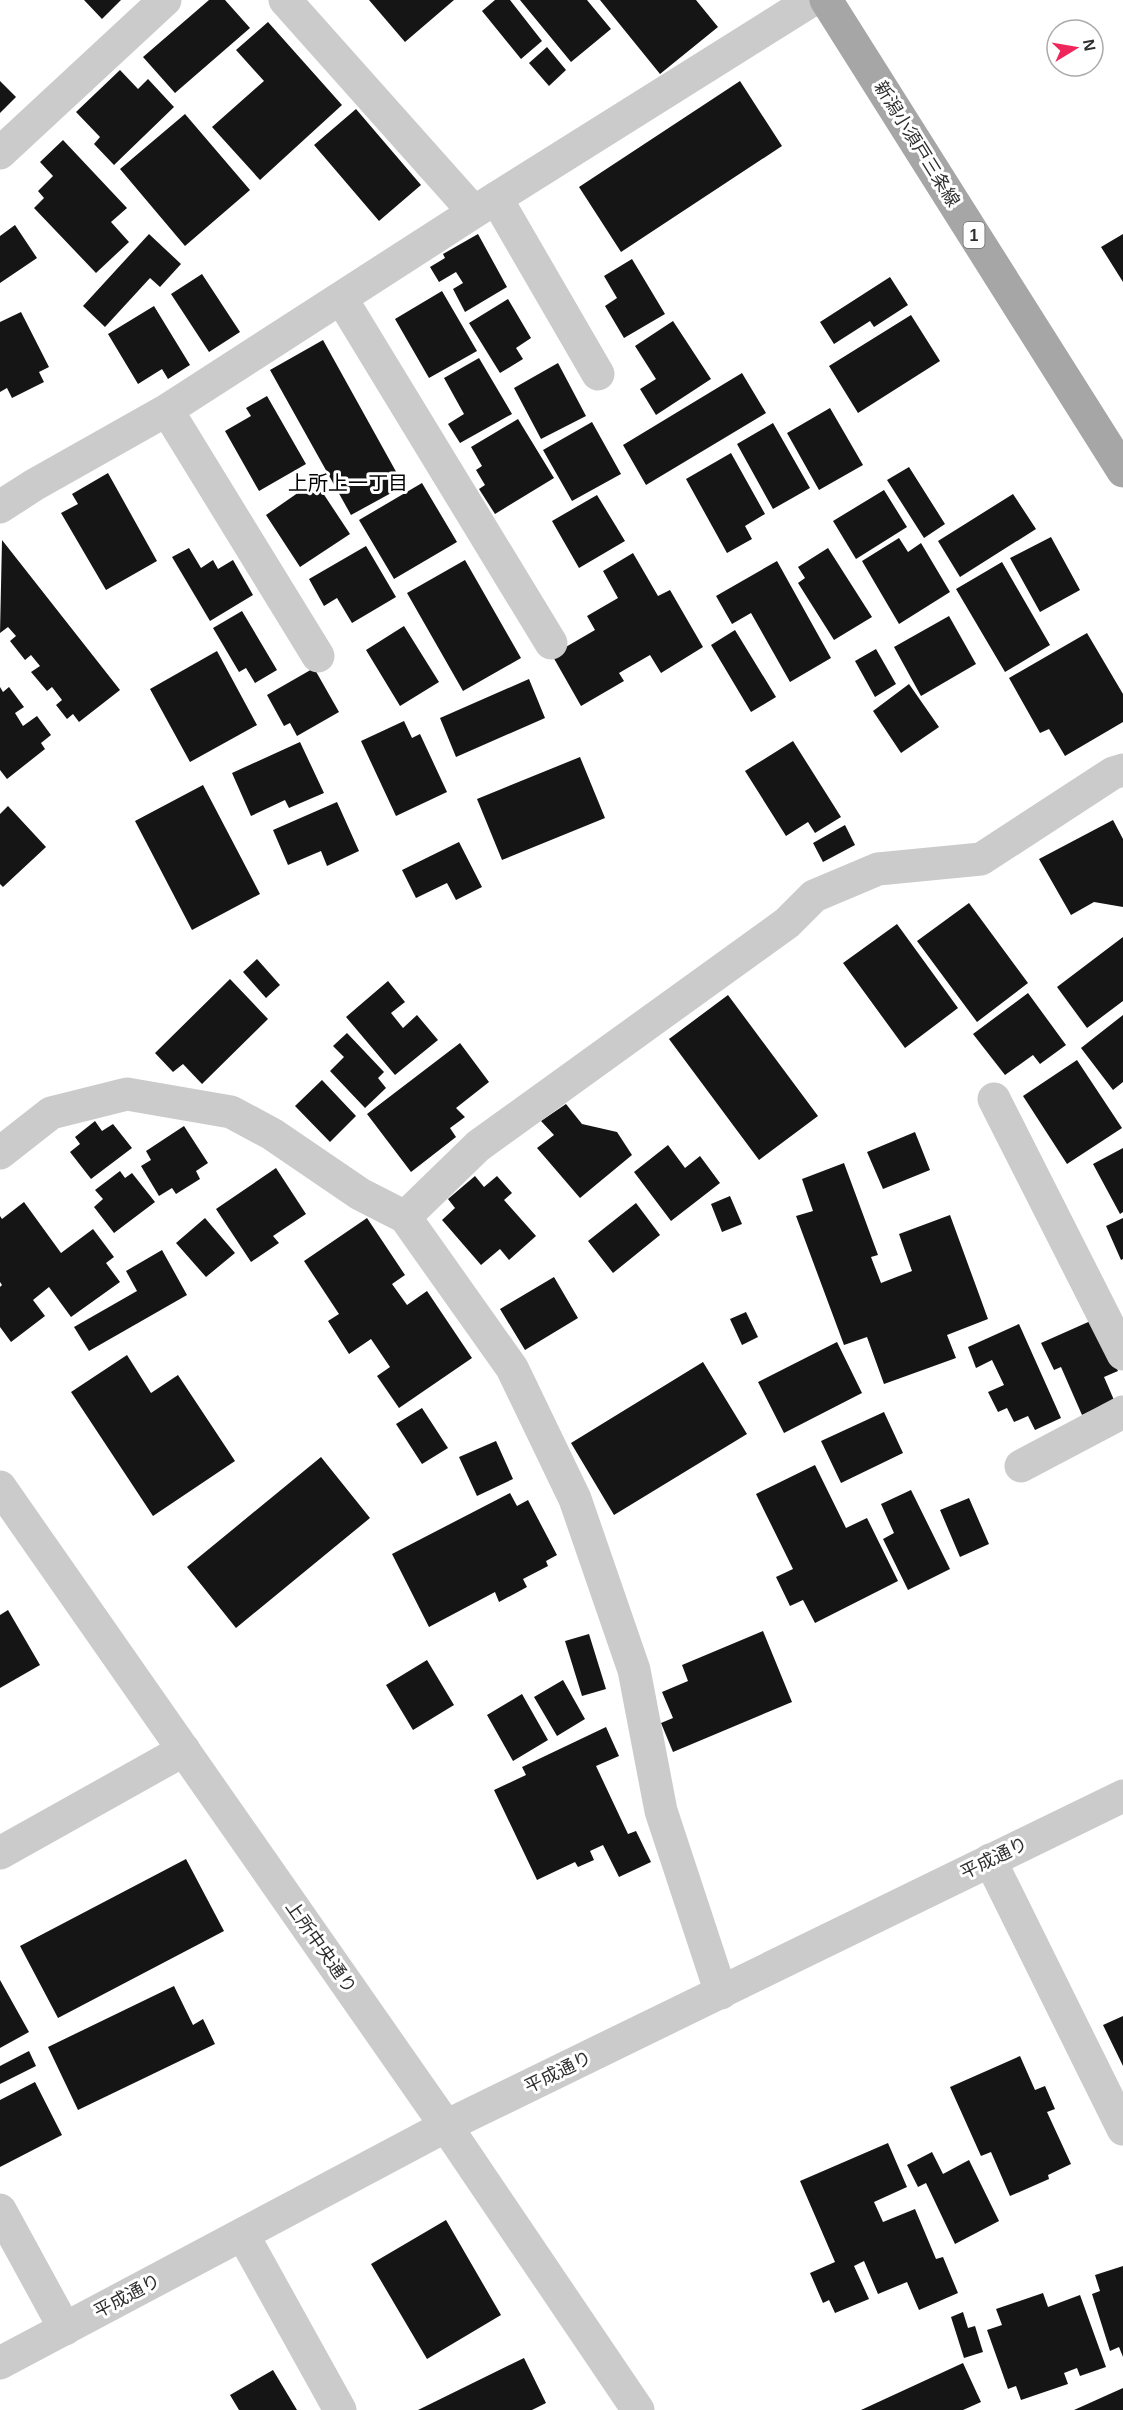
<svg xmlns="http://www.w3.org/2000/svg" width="1123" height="2410" font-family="Arial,'Noto Sans JP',sans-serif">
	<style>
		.building { fill: #151515 }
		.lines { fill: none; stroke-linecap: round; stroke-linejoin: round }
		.minor { stroke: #cbcbcb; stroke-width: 33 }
		.tertiary { stroke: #cbcbcb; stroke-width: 33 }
		.primary { stroke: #a6a6a6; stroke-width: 33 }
		.labels { text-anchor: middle; stroke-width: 6; stroke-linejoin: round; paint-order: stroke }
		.shield { fill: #fff; stroke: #6d6d6d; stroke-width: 1.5 }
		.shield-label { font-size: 16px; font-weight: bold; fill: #2e2e2e }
		.street-label { font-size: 18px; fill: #2e2e2e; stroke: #fff }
		.neighbourhood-label { font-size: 20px; fill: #000; stroke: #fff }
	</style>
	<rect width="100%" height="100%" fill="#fff"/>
	<!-- building -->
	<path class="building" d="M84,0H121L102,19Z
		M209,0H225L250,28L175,93L143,57Z
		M369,0H454L405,42Z
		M495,0H510L542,41L521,59L482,11Z
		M520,0H587L611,29L571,62Z
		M600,0H696L718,27L660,74Z
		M268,22L342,105L260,180L212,127L264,81L236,50Z
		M547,47L566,70L549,86L529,63Z
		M120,70L138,89L148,79L174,107L114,165L94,144L100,137L76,112Z
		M0,81L16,97L0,113Z
		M740,81L782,146L621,252L579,187Z
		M356,109L421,185L379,221L314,145Z
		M185,114L250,190L185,246L120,169Z
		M63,140L127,208L111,222L129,242L96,273L34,208L44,198L38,191L53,176L40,162Z
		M15,225L37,258L0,283V236Z
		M149,234L181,264L160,287L150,278L105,327L83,306Z
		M478,234L507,287L465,312L453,289L463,283L456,272L439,282L430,267L445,258L443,254Z
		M1123,234V282L1101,247Z
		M632,259L665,314L624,338L605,306L617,298L604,276Z
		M202,274L240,332L209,352L171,294Z
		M890,277L908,305L874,327L870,321L834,344L820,322Z
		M442,291L477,351L429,378L395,319Z
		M508,299L531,338L516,348L523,359L500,373L469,323Z
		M154,306L190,365L168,379L162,369L138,384L108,334Z
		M21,312L49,367L39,372L44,382L12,398L7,388L0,392V322Z
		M911,315L940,361L858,413L829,366Z
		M673,321L711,379L656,415L640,389L656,379L635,346Z
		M323,340L404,486L351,515L270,370Z
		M479,358L512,414L460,443L448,424L464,414L444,378Z
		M558,363L586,416L541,439L514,388Z
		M742,373L766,413L646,485L623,445Z
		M267,396L306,464L259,491L225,431L251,416L246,408Z
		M830,408L863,465L819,490L787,433Z
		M518,419L554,478L495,514L479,489L485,485L476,470L482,466L471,447Z
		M592,422L621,474L572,501L543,450Z
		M773,423L810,488L773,509L737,444Z
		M731,453L765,514L745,526L752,539L727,553L686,479Z
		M909,467L945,524L924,538L887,480Z
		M108,473L157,561L106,590L61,513L78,504L72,494Z
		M315,481L350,534L300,567L266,515Z
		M422,483L457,542L394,579L359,520Z
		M884,490L907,527L856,559L833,521Z
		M1013,494L1036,529L960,577L938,541Z
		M597,495L625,541L579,568L552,521Z
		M1051,537L1080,590L1040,612L1010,558Z
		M899,538L908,552L921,543L950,592L899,624L862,561Z
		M2,540L120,690L79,722L73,714L67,719L56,705L62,700L52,687L47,691L31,672L40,666L31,655L25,660L10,641L16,636L8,627L0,633Z
		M366,546L396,597L352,623L337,598L324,606L309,579Z
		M189,548L201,568L213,560L218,569L233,560L253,595L210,621L172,557Z
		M828,548L872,617L834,640L798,583L805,578L798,567Z
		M633,553L658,596L670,590L703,647L661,673L650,655L619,673L624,681L581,706L552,655L595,630L587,616L618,598L603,571Z
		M465,560L521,658L463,691L407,593Z
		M777,561L831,658L790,682L751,613L732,624L716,596Z
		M1002,562L1050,645L1005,672L956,589Z
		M242,611L277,670L255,683L246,668L239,672L213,628Z
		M949,616L976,664L921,696L894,647Z
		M404,626L439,682L400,706L366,650Z
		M735,630L776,697L751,712L711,645Z
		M1087,633L1123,694V722L1065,756L1049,729L1040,733L1009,678Z
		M876,649L896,684L875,697L855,661Z
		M217,651L257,725L190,762L150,689Z
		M314,668L339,712L297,736L290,723L284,726L267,695Z
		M529,679L545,718L456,757L440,718Z
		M909,684L939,727L901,753L873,711Z
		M0,687L3,692L9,687L24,707L15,713L23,726L37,716L51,735L41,743L45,749L7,779L0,770Z
		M404,721L412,738L420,734L447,792L396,816L361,741Z
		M793,741L841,817L815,833L808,822L786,836L745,771Z
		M300,742L324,793L289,808L285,800L251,816L232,773Z
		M580,757L605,818L502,860L477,799Z
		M203,785L260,894L192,930L135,821Z
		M337,802L359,851L327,866L321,851L288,865L273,830Z
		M8,806L46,847L3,887L0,884V814Z
		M1113,820L1123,839V907L1094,902L1071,915L1039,859Z
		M845,825L855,845L823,862L813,843Z
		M459,842L482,887L456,900L447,883L416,898L402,870Z
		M969,903L1028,983L977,1022L917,941Z
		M897,924L958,1008L905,1048L843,963Z
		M1123,937V1001L1087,1028L1057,987Z
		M257,959L280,985L266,998L243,972Z
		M230,979L268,1019L202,1084L183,1064L173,1072L155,1053Z
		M388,981L405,1002L391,1013L403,1028L417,1015L438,1040L395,1075L346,1017Z
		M1028,993L1066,1045L1040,1064L1033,1055L1005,1075L973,1034Z
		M728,995L818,1116L759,1160L669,1039Z
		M1123,1015V1082L1113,1090L1081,1048Z
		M347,1033L384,1072L378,1078L386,1088L365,1108L330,1071L344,1057L333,1046Z
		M460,1043L489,1082L456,1108L465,1117L450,1128L456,1137L411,1172L367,1114Z
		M1077,1060L1122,1128L1067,1164L1023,1096Z
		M322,1080L356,1116L330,1142L295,1106Z
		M566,1104L582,1124L617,1132L632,1155L580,1198L537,1148L554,1135L541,1121Z
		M95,1121L102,1131L113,1124L132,1148L91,1179L70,1152L80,1144L75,1137Z
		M184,1126L208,1163L196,1171L200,1179L176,1194L172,1188L159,1196L141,1166L151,1160L146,1151Z
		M915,1132L930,1170L883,1189L867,1152Z
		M668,1145L685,1168L700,1156L720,1183L671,1221L634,1172Z
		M1123,1148V1212L1120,1214L1093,1164Z
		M844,1163L878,1255L871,1257L881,1283L912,1271L899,1234L950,1215L988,1319L947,1335L956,1358L884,1384L867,1337L844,1345L796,1216L813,1211L802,1179Z
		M276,1168L306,1214L273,1236L279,1243L251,1262L216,1209Z
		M120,1171L125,1178L132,1173L155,1202L114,1233L94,1207L103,1199L95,1190Z
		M475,1176L484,1187L497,1176L512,1193L504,1200L536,1236L509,1260L500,1249L481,1265L442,1220L455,1208L448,1199Z
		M730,1196L742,1224L722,1232L711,1204Z
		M24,1202L61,1253L93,1229L114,1257L106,1263L120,1282L71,1317L49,1287L33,1300L45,1316L11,1342L0,1327V1287L2,1285L0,1282V1216L2,1219Z
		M636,1203L660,1235L613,1273L588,1241Z
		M205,1218L235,1253L206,1277L176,1243Z
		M367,1218L405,1275L392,1284L407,1305L427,1291L472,1358L399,1408L377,1376L390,1367L371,1339L349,1354L328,1321L339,1314L304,1261Z
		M1123,1218V1259L1121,1260L1106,1226Z
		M162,1250L187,1295L89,1351L74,1327L137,1291L126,1271Z
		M554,1277L578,1318L525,1350L500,1309Z
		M746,1312L758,1337L742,1345L730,1319Z
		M1095,1319L1118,1371L1104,1377L1114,1400L1082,1415L1061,1367L1054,1370L1041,1343Z
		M1019,1324L1061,1418L1035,1430L1028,1416L1014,1422L1007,1408L998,1412L988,1392L1004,1385L992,1360L976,1368L968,1347Z
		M837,1342L862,1393L784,1433L758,1382Z
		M127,1355L151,1393L178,1375L235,1461L153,1516L71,1392Z
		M703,1362L747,1434L614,1515L571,1443Z
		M422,1408L448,1448L422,1464L396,1424Z
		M884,1412L903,1453L841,1483L821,1441Z
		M496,1441L513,1479L477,1496L459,1457Z
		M321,1457L370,1518L236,1628L187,1567Z
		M815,1465L846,1528L867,1518L898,1581L815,1623L803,1600L790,1606L776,1577L793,1569L756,1494Z
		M911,1490L950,1569L908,1590L883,1539L894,1533L881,1504Z
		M510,1493L517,1506L528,1500L557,1555L546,1561L548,1566L523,1579L527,1587L499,1602L495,1592L429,1627L392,1554Z
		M969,1498L989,1544L960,1557L940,1510Z
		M8,1610L40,1665L0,1688V1615Z
		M763,1631L792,1702L673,1752L661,1723L673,1718L662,1692L688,1681L682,1665Z
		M589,1634L606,1689L582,1696L565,1641Z
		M427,1660L454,1705L413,1730L386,1685Z
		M563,1680L585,1719L557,1736L534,1697Z
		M522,1694L548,1740L513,1761L487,1715Z
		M606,1727L619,1756L596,1766L628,1834L636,1831L651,1862L619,1877L603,1845L590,1851L594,1860L578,1867L575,1862L537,1880L494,1790L526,1775L522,1767Z
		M186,1859L224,1931L58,2018L20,1946Z
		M0,1980L29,2032L0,2048Z
		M174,1986L193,2025L203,2019L215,2044L78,2110L48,2047Z
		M1123,2016V2066L1103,2025Z
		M29,2051L36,2066L0,2084V2066Z
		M1020,2056L1035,2090L1045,2086L1055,2109L1047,2112L1071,2164L1048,2175L1049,2179L1010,2196L991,2152L981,2156L950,2087Z
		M35,2082L62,2135L0,2167V2100Z
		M888,2143L907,2187L874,2202L883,2222L915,2209L936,2259L943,2257L958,2293L919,2310L907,2282L878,2294L864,2261L854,2266L869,2299L835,2313L829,2300L823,2303L810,2273L835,2262L800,2181Z
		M932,2152L943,2174L969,2160L999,2221L955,2244L926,2183L918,2187L907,2165Z
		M446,2220L501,2315L427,2359L371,2264Z
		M1123,2266V2357L1119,2347L1110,2351L1092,2294L1100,2291L1095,2275Z
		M1043,2293L1048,2307L1080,2295L1106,2367L1080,2376L1077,2368L1064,2373L1068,2384L1021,2400L1016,2386L1008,2389L987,2330L1002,2325L996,2309Z
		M963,2312L968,2328L975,2326L983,2352L964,2358L951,2317Z
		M524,2358L546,2403L532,2410H418Z
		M963,2363L981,2402L963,2410H861Z
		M273,2370L297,2410H239L230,2395Z
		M1123,2388V2410H1074Z"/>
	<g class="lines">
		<!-- minor -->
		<path class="minor" d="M285,0L474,212
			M0,153L165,0
			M496,198L598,374
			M341,298L551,643
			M167,410L318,656
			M0,507L34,485L167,410L474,212L812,0
			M994,1099L1123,1354
			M0,1153L51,1113L127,1094L231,1112L272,1134L360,1194L405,1217L512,1368L575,1499L634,1670L661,1811L721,1993
			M405,1217L478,1146L787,923L814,896L878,869L981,859L1113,773L1123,770
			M1021,1466L1123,1412
			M0,1853L184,1750
			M990,1860L1123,2129
			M0,2210L65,2329
			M243,2235L340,2410"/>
		<!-- tertiary -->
		<path class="tertiary" d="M0,1487L446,2126L638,2410
			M0,2363L446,2126L1123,1796"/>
		<!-- primary -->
		<path class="primary" d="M826,0L1123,471"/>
	</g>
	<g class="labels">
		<!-- shield labels -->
		<rect class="shield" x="963.5" y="222" width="21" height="26" rx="4.5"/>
		<g class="shield-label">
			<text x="974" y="241">1</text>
		</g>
		<!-- street labels -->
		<g class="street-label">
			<text transform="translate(917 144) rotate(58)" y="6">新潟小須戸三条線</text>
			<text transform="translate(994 1858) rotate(-26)" y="6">平成通り</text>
			<text transform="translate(321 1947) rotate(55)" y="6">上所中央通り</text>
			<text transform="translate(558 2072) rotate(-26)" y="6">平成通り</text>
			<text transform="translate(127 2296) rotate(-28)" y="6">平成通り</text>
		</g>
		<!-- neighbourhood labels -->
		<g class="neighbourhood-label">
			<text x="348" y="490">上所上一丁目</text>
		</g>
	</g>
	<!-- north arrow -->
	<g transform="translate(1075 48) rotate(79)"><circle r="28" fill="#ffffff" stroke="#ababab" stroke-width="1.5"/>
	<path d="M0-4.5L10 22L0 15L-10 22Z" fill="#ef265b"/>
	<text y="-9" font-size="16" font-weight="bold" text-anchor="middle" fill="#2e2e2e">N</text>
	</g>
</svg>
